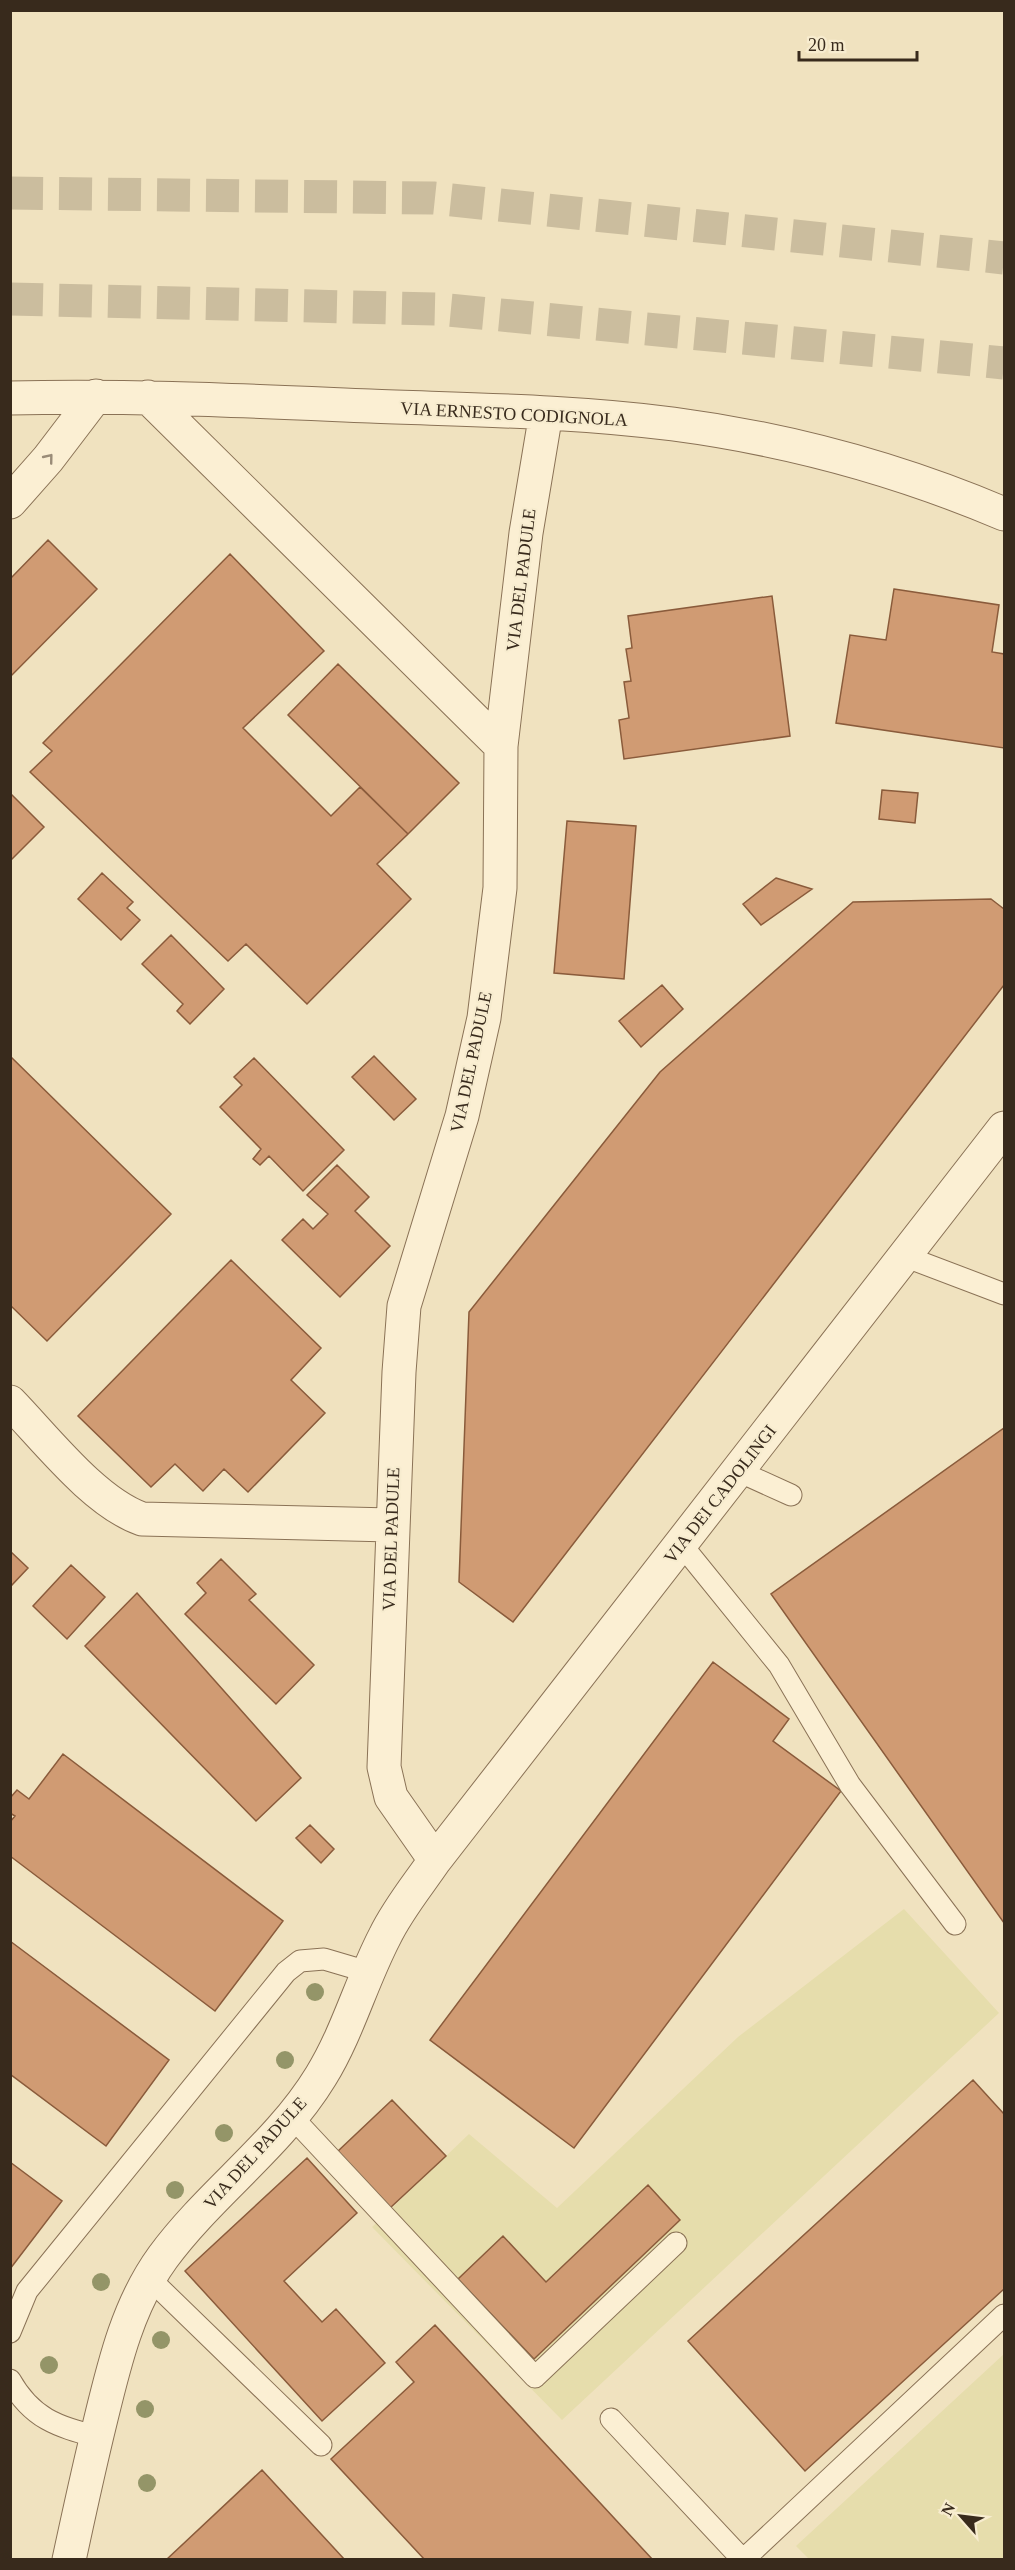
<svg xmlns="http://www.w3.org/2000/svg" width="1015" height="2570" font-family="Georgia,serif">
	<style>
		.farmland { fill: #e6ddac }
		.building { fill: #d09b73; stroke: #8a5b3b; stroke-width: 1.5 }
		.lines { fill: none; stroke-linecap: round; stroke-linejoin: round }
		.highway-tunnel { stroke: #cbbd9e; stroke-width: 33; stroke-dasharray: 33 16; stroke-linecap: butt }
		.lane-casing { stroke: #8a7256; stroke-width: 23 }
		.street-casing { stroke: #8a7256; stroke-width: 35 }
		.lane { stroke: #fbefd3; stroke-width: 21 }
		.street { stroke: #fbefd3; stroke-width: 33 }
		.tree { fill: #949568 }
		.oneway { stroke: #9a8c78 }
		.labels { text-anchor: middle; stroke-width: 4.5; stroke-linejoin: round; paint-order: stroke }
		.street-label { font-size: 18px; fill: #382a1c; stroke: #f7eccf }
	</style>
	<rect width="100%" height="100%" fill="#f0e2bf"/>
	<!-- farmland -->
	<path class="farmland" d="M904,1909L999,2013L562,2420L372,2227L469,2134L557,2208L738,2037Z
		M1004,2354V2559H809L796,2546Z"/>
	<!-- building -->
	<path class="building" d="M48,540L97,589L10,677V579Z
		M230,554L324,651L243,728L331,816L360,787L408,834L377,864L411,899L307,1004L246,944L228,961L30,772L52,751L43,743Z
		M894,589L999,605L992,652L1004,654V748L836,723L850,635L886,640Z
		M772,596L790,736L624,759L619,720L629,718L624,682L631,681L626,649L632,648L628,616Z
		M338,664L459,783L408,834L288,715Z
		M882,790L918,793L915,823L879,819Z
		M10,793L44,827L10,861Z
		M567,821L636,826L624,979L554,973Z
		M102,873L133,902L127,908L140,920L121,940L78,899Z
		M776,878L812,889L761,925L743,904Z
		M991,899L1004,909V985L513,1622L459,1582L469,1312L660,1072L853,902Z
		M171,935L224,989L190,1024L177,1011L183,1004L142,964Z
		M662,985L683,1009L641,1047L619,1021Z
		M10,1056L171,1214L47,1341L10,1305Z
		M374,1056L416,1099L394,1120L352,1077Z
		M254,1058L344,1150L303,1191L269,1156L260,1165L253,1159L261,1149L220,1107L242,1085L234,1077Z
		M337,1165L369,1197L355,1211L390,1246L340,1297L282,1240L303,1219L313,1229L328,1214L307,1195Z
		M231,1260L321,1348L291,1380L325,1413L248,1492L224,1469L203,1491L175,1464L151,1487L78,1416Z
		M1004,1428V1923L771,1594Z
		M10,1551L28,1568L10,1587Z
		M221,1559L256,1594L249,1600L314,1665L276,1704L185,1614L206,1593L197,1583Z
		M71,1565L105,1597L67,1639L33,1606Z
		M137,1593L301,1778L256,1821L85,1646Z
		M713,1662L789,1719L773,1741L841,1791L574,2148L430,2040Z
		M63,1754L283,1921L215,2011L10,1856V1822L15,1816L10,1813V1798L17,1790L29,1799Z
		M310,1825L334,1849L321,1863L296,1838Z
		M10,1941L169,2060L106,2146L10,2074Z
		M973,2080L1004,2114V2289L805,2471L688,2341Z
		M392,2100L446,2156L390,2208L337,2152Z
		M307,2158L357,2213L284,2281L322,2322L336,2309L385,2363L322,2421L185,2271Z
		M10,2162L62,2201L10,2269Z
		M648,2185L680,2220L534,2359L458,2279L503,2236L546,2282Z
		M435,2325L653,2560H425L331,2459L414,2382L396,2362Z
		M262,2470L345,2560H166Z"/>
	<g class="lines">
		<!-- highway-tunnel -->
		<path class="highway-tunnel" d="M10,193L433,198L1004,258
			M10,299L438,309L1004,363"/>
		<defs>
			<path id="lane" d="M904,1256L1004,1294
				M738,1471L791,1495
				M681,1544L779,1665L850,1785L955,1924
				M292,2117L535,2377L676,2243
				M149,2278L321,2445
				M10,2332L27,2291L286,1972L300,1961L324,1959L368,1972
				M10,2380C32,2419 57,2426 97,2437
				M611,2419L742,2559
				M743,2560L1004,2315"/>
			<path id="street" d="M148,397L501,746
				M10,398C131,395 250,401 370,406C471,410 573,411 673,424C787,439 898,469 1004,514
				M10,502L48,459L96,396
				M10,1402C46,1439 94,1502 142,1519L391,1525
				M435,1860L1004,1128
				M69,2560C78,2518 87,2477 97,2435C112,2374 125,2309 163,2257C210,2193 279,2145 321,2076C348,2032 361,1982 385,1936C398,1909 418,1885 435,1860L391,1797L384,1767L399,1372L404,1306L462,1116L484,1018L500,888L501,746L526,533L546,413"/>
		</defs>
		<!-- lane casing -->
		<use href="#lane" class="lane-casing"/>
		<!-- street casing -->
		<use href="#street" class="street-casing"/>
		<!-- lane -->
		<use href="#lane" class="lane"/>
		<!-- street -->
		<use href="#street" class="street"/>
	</g>
	<!-- trees -->
	<g class="tree">
		<circle cx="315" cy="1992" r="9"/>
		<circle cx="285" cy="2060" r="9"/>
		<circle cx="224" cy="2133" r="9"/>
		<circle cx="175" cy="2190" r="9"/>
		<circle cx="101" cy="2282" r="9"/>
		<circle cx="161" cy="2340" r="9"/>
		<circle cx="49" cy="2365" r="9"/>
		<circle cx="145" cy="2409" r="9"/>
		<circle cx="147" cy="2483" r="9"/>
	</g>
	<!-- one-way arrows -->
	<defs><path id="oneway-chevron" d="M-2-3.5L2.5 0L-2 3.5" fill="none" stroke-width="1.6" stroke-linecap="round" stroke-linejoin="round" transform="scale(1.5)"/></defs>
	<use class="oneway" href="#oneway-chevron" transform="translate(49 458) rotate(-51)"/>
	<g class="labels">
		<!-- street labels -->
		<g class="street-label">
			<text transform="translate(514 414) rotate(3)" y="6">VIA ERNESTO CODIGNOLA</text>
			<text transform="translate(521 580) rotate(-83)" y="6">VIA DEL PADULE</text>
			<text transform="translate(471 1062) rotate(-78)" y="6">VIA DEL PADULE</text>
			<text transform="translate(720 1494) rotate(-52)" y="6">VIA DEI CADOLINGI</text>
			<text transform="translate(391 1539) rotate(-88)" y="6">VIA DEL PADULE</text>
			<text transform="translate(255 2153) rotate(-48)" y="6">VIA DEL PADULE</text>
		</g>
	</g>
	<!-- border -->
	<rect width="1015" height="2570" fill="none" stroke="#382a1c" stroke-width="24"/>
	<!-- north arrow -->
	<g transform="translate(961 2516) rotate(298)" stroke="#f7eccf" stroke-width="4.5" paint-order="stroke">
	<path d="M0-4.5L10 22L0 15L-10 22Z" fill="#382a1c"/>
	<text y="-9" font-size="16" font-weight="bold" text-anchor="middle" fill="#382a1c">N</text>
	</g>
	<!-- scale -->
	<path d="M799 51v9h118v-9" fill="none" stroke="#382a1c" stroke-width="3"/>
	<text x="808" y="51" font-size="18" fill="#382a1c" stroke="#f7eccf" stroke-width="4.5" paint-order="stroke">20 m</text>
</svg>
